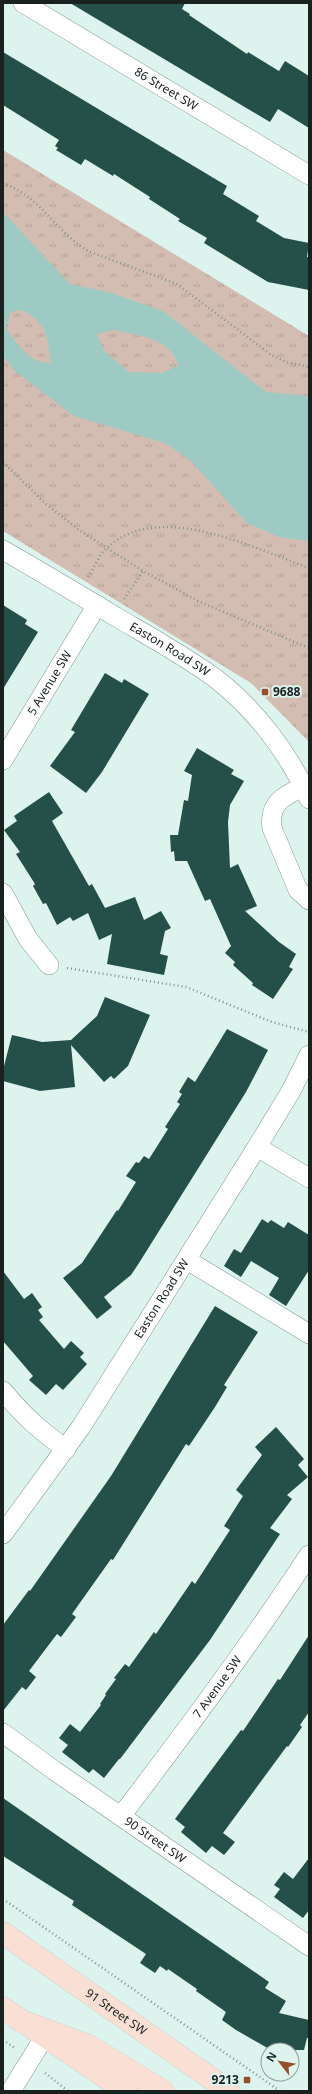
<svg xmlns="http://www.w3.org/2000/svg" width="312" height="2094" viewBox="0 0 312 2094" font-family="'Noto Sans',sans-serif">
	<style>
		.park { fill: url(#park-tufts) }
		.water { fill: #9dcbc3; fill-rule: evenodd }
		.building { fill: #245049 }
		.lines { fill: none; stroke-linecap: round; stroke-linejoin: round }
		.minor-casing { stroke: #819692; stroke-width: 20 }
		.major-casing { stroke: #d1d3d2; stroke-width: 23 }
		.path { stroke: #849591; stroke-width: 2.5; stroke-dasharray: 1 3; stroke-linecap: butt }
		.minor { stroke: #fff; stroke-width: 19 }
		.major { stroke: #fae0d4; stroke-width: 22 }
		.poi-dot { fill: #97502a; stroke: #dcf3ee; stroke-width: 1.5 }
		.labels { text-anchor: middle; stroke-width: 4; stroke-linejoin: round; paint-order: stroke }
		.street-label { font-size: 12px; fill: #1a2220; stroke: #dcf3ee }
		.poi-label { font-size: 12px; font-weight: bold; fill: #1a2220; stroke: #dcf3ee; text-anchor: start }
	</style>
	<defs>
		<pattern id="park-tufts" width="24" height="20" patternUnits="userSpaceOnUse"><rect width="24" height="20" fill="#d3bcb1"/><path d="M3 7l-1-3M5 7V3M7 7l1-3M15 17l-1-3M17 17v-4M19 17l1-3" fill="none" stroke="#b5a198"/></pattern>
	</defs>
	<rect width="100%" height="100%" fill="#dcf3ee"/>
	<!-- park -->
	<path class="park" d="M3,150L309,336V742L251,683L3,531Z"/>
	<!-- water -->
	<path class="water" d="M3,212L70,284L108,292L163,311L266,392L309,396V541L279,537L247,523L190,460L165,443L74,416L15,371L3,356ZM23,310C49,326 47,337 51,363C30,364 17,344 6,328L10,312ZM114,330C140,336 168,337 179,365L162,373L129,372L104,351L97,334Z"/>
	<!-- building -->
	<g class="building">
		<path d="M70,3H185L182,9L190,14L189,15L247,54L248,52L279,71L285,61L309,76V128L278,109L270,122Z"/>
		<path d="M3,52L227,186L223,194L259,216L256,221L284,238L309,243L307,257H309V290L268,282L204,243L207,238L178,221L180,219L149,199L150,197L114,174L113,176L85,159L81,165L56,150L58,148L55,146L59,140L3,105Z"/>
		<path d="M3,605L27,620L25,624L38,632L3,689Z"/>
		<path d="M105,673L122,683L124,679L149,694L102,772L86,793L50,766L75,732L71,730Z"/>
		<path d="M197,748L234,770L231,774L244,781L230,805L228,822L230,868L238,864L257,906L245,911L279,942L296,954L289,967L293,969L273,999L252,985L253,983L233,965L235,962L225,953L231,946L210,899L205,901L187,861H175L174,851L171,852L170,835H178L184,800L188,801L192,775L184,771Z"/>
		<path d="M49,792L63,813L52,821L89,886L92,884L105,908L135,897L144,920L161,911L171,928L165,931L160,954L168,956L164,975L107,964L112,934L99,940L88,913L73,921L70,917L57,925L46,903L43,904L33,886L35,884L16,854L20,852L4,830L17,821L14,816Z"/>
		<path d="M105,997L150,1015L128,1066L114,1079L111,1076L104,1082L71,1045L75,1087L40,1091L3,1081V1070L12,1035L42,1042L71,1040L97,1016Z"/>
		<path d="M227,1029L268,1050L246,1092L139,1263L131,1275L104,1297L112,1307L97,1319L63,1278L82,1263L117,1210L118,1211L136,1182L126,1176L136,1162L139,1163L144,1156L149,1159L168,1129L165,1127L180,1104L177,1102L182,1094L179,1092L188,1077L195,1082Z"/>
		<path d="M262,1219L268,1223L271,1220L284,1228L288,1222L309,1235V1270L286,1306L269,1295L279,1278L251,1261L241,1277L224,1266L234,1249L241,1253Z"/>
		<path d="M3,1271L24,1299L32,1293L42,1307L38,1310L43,1317L39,1320L64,1349L71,1341L84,1353L80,1357L87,1364L63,1390L56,1384L46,1395L29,1380L33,1376L3,1341Z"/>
		<path d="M215,1306L258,1332L224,1385L227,1387L215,1407L189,1446L186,1444L113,1560L111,1559L72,1614L76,1617L61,1637L57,1634L29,1671L36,1677L26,1690L22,1687L3,1711V1625L29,1590L30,1591L111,1476Z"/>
		<path d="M276,1427L304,1459L298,1465L308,1477L287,1495L292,1499L270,1528L280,1534L210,1640L120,1759H119L104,1778L93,1769L89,1773L62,1752L68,1745L59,1738L70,1724L80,1732L101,1705L100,1704L106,1695L105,1694L116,1679L114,1678L125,1664L129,1667L154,1632L156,1634L192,1581L195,1584L230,1530L224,1526L243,1496L236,1490L262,1455L255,1447Z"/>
		<path d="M309,1635V1712L300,1725L302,1727L288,1747L287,1746L223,1833L235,1842L224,1855L212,1846L206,1853L181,1832L185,1827L175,1819L241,1730L243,1731L278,1679L280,1680Z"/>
		<path d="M3,1798L269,1982L265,1988L286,2001L279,2013L309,2020V2038H307L304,2050H271L236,2030L222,2020L226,2012L196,1991L197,1989L168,1969L167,1971L160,1966L155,1973L140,1963L146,1954L72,1905L74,1901L3,1856Z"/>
		<path d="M309,1858V1910L303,1918L274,1897L280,1889L274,1885L284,1872L293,1879Z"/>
	</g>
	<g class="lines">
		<!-- minor casing -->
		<g class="minor-casing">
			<g id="minor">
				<path id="s1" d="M23,3L309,175"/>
				<path id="s2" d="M3,550C43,573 83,597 123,621C154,639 186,657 215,678C255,709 289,753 309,799"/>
				<path id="s3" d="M3,760L97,605"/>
				<path d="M309,784C288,794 268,800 272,828L298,890L309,900"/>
				<path d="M3,893L28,939L49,965"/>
				<path d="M257,1147L309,1178"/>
				<path d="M187,1260L309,1334"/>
				<path d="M3,1391C23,1415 40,1431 66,1449"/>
				<path id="s4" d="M3,1534L81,1427L257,1147L291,1091L309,1055"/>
				<path id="s5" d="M3,1733L55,1771L309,1946"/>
				<path id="s6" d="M121,1816C186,1731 250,1645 309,1555"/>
				<path d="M11,2091L45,2036"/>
			</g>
		</g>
		<!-- major casing -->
		<g class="major-casing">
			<g id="major">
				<path id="s7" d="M3,1933L229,2091"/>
				<path d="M3,2008L126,2091"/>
				<path d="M19,2020L89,2046L163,2091"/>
			</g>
		</g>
		<!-- path -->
		<g class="path">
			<path d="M3,183C41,197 55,231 88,251L177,284L270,354L286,362L309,367"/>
			<path d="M3,462L46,504L79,530L143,571L200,602L309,648"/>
			<path d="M88,577C94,568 99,554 108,547C160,500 253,548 309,568"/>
			<path d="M124,599L143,571"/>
			<path d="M67,968L186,987L272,1022L309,1032"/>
			<path d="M3,1899L280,2091"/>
			<path d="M3,2040L15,2048"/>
			<path d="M45,2073L68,2091"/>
		</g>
		<!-- minor -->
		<use href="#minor" class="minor"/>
		<!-- major -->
		<use href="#major" class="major"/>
	</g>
	<!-- markers -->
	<g class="poi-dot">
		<rect x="261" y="688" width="8" height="8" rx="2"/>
		<rect x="243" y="2076" width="8" height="8" rx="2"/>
	</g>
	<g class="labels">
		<!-- street labels -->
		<g class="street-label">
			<text dy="4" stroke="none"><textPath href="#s1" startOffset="167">86 Street SW</textPath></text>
			<text dy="4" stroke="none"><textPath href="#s2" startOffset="194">Easton Road SW</textPath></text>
			<text dy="4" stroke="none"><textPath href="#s3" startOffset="90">5 Avenue SW</textPath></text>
			<text dy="4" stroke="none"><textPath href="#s4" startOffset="284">Easton Road SW</textPath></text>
			<text dy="4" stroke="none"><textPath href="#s6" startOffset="161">7 Avenue SW</textPath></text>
			<text dy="4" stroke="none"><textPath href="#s5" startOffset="186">90 Street SW</textPath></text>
			<text dy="4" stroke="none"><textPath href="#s7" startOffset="138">91 Street SW</textPath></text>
		</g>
		<!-- poi labels -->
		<g class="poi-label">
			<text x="273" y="696">9688</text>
			<text x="239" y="2084" text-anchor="end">9213</text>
		</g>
	</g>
	<!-- border -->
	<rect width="312" height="2094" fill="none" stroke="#1a2220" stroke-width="8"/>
	<!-- north arrow -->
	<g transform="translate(280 2062) rotate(301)"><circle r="19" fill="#dcf3ee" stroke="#8e9f9c"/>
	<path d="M0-3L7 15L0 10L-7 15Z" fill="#97502a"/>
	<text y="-6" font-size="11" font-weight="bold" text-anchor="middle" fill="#1a2220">N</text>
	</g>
</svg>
